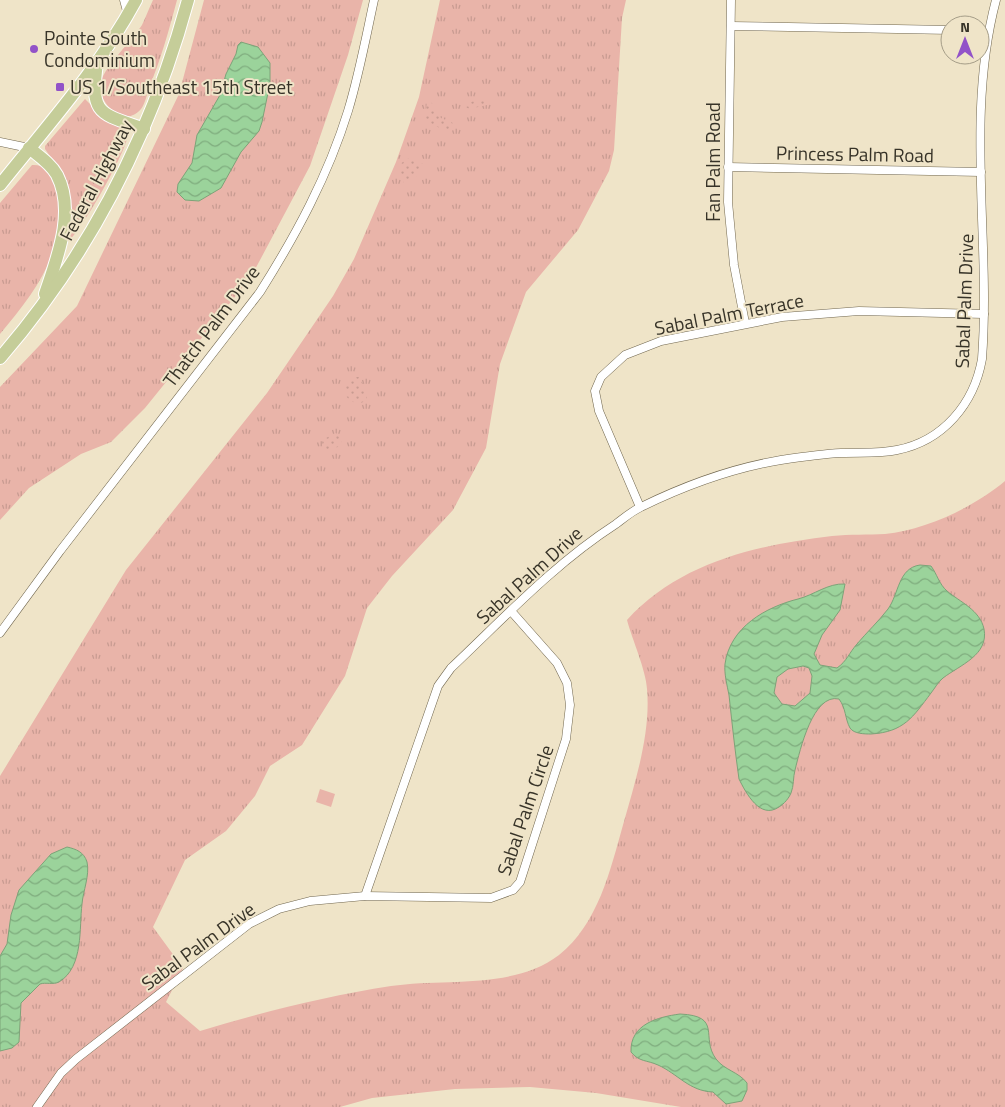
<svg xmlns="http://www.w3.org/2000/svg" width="1005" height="1107" viewBox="0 0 1005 1107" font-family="'Titillium Web',sans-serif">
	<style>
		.grass { fill: url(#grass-tufts) }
		.park { fill: #e9b4a9 }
		.garden { fill: url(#garden-dots) }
		.water { fill: url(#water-waves); stroke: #7da378; fill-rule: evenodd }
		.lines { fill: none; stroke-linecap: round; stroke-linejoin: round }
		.street-casing { stroke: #71674f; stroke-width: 9 }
		.primary-casing { stroke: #fff; stroke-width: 14 }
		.street { stroke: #fff; stroke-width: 8 }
		.primary { stroke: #c5cd99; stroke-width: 12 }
		.poi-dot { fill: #9252c8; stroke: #efe4c8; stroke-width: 2 }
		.labels { text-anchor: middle; stroke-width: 4; stroke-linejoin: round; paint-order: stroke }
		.poi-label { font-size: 19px; fill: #373328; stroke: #efe4c8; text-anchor: start }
		.street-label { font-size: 19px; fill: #373328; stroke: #efe4c8 }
	</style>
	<defs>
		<pattern id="grass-tufts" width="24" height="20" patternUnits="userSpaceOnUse" patternTransform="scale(1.25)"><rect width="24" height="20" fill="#e9b4a9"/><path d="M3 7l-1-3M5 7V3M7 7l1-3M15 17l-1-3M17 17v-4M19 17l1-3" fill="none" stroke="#c89b91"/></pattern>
		<pattern id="garden-dots" width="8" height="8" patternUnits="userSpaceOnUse" patternTransform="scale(1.25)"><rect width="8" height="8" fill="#e9b4a9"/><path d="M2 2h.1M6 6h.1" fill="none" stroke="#c89b91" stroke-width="1.8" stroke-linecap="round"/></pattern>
		<pattern id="water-waves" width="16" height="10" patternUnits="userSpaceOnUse" patternTransform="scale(1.25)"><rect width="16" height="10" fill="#9bd39b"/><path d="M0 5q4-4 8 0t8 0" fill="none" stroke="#7fac7e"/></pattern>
	</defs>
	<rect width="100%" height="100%" fill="#efe4c8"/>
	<!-- grass -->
	<g class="grass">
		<path d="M153,0H177C169,30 161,59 149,88C147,94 145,104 141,109C124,130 95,101 101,81C105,67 133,39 142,25C146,17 149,8 153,0Z"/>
		<path d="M204,0H363L348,55L310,166L251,277L145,408L111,442L81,454L29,488L0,520V387L77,306L179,94Z"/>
		<path d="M440,0H626L622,18L614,150L609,171L578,230L526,292L500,364L486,448L453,510L392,576L367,608L345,676L302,745L270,766L255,796L226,831L185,860L153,927L183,968L166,1002L200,1031C263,1012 326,996 391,986C445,978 513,990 559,955C598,924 610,871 623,825C635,782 651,734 647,689C646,670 632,639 627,620C680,562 757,545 832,536C850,534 868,535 885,534C926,530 974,507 1005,481V1107H681L596,1093L530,1087L455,1089L372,1098L340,1107H0V776L126,570L267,393L333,296L354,259L396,162L419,97Z"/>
		<path d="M85,99L105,119L128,131C133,141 80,234 69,240L63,175L45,149V146Z"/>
		<path d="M32,165C43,164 51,172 54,182C73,243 37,290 0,334V203Z"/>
	</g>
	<!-- park -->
	<path class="park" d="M320,789L335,794L331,807L316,802Z"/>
	<!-- garden -->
	<g class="garden">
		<path d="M483,98L488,101L487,105L469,109L466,107L468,103Z"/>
		<path d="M427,101L432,103C435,117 440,118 452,122L454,130L447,132L425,120Z"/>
		<path d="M409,158L423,164L415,179L404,183L399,169L400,164Z"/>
		<path d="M359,377L366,389L367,399L360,404C337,400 341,375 359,377Z"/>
		<path d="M336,433L342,441L338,447L323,450L322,440Z"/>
	</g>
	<!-- water -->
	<g class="water">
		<path d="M241,42L258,47L270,63V83L262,122L259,131L241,152L221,188L199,201L185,200L177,192L178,184L192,163L197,135L220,95L226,74L236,54L238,45Z"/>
		<path d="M920,565L931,566C937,574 939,584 947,591C960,602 980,610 984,629C989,655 960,665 943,678C938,682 935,688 931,693C913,717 904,732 871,734C865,734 854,734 850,728C845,719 846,708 839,699C813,693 800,750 795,770C793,777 794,786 791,793C789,798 784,804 779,807C760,820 746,793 739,779C735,751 732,723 729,695C727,685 724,673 725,664C730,627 766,607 798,599C814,595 828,583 845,584L840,610L822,635L814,654L820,665L837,668C847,661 849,653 857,644C867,632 878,622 888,609C899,594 898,568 920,565ZM803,666L809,668L812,676L810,693L795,706L782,704L774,693L777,677L788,669Z"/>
		<path d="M67,847C76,849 84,852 87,862C90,875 83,891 82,904C79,927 84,967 59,982C53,985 46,982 40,984L21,1003L19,1042L12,1048L0,1051V956L7,944L11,915L19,890L51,854Z"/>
		<path d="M680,1014C723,1016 700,1037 716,1059C724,1070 739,1072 747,1083V1090L742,1101L726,1104L713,1092C689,1091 678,1074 658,1065C647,1060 639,1062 631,1052C630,1024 658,1017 680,1014Z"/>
	</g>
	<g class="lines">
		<!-- street casing -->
		<g class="street-casing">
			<g id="street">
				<path d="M124,0L128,15"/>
				<path d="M731,0L728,202L734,265L745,323"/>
				<path d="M731,26L950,30"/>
				<path d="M0,142L29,148"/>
				<path d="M728,167L981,172"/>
				<path d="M640,507L599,411L595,391L601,377L625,355L661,341L782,317L859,311L984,314"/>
				<path d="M0,633L60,551L260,292C296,235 328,176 348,111C359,75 366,37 374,0"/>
				<path d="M365,896L438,686L451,668C504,618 554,564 616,524C624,518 632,511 641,507C684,486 733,468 781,460C801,457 821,454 841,453C860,452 879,454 897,450C943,441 974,404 982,359C991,240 965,117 996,0"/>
				<path d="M37,1107L61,1073L76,1059L249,924L279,909L310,901L365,896L491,898L513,890L520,882L566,739L570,705L567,683L557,663L511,611"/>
			</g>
		</g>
		<!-- primary casing -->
		<g class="primary-casing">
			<g id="primary">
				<path d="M97,63C90,115 99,113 144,129"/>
				<path d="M29,148C39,156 51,164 57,175C76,212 57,258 45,294"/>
				<path d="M0,185C47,126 100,67 136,0"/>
				<path d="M0,358C90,254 152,132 188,0"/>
			</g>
		</g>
		<!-- street -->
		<use href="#street" class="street"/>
		<!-- primary -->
		<use href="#primary" class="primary"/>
	</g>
	<!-- markers -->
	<g class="poi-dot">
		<circle cx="34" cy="49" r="5"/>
		<rect x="55" y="82" width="10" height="10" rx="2.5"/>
	</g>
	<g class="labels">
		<!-- poi labels -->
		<g class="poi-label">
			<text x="44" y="45">Pointe South<tspan x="44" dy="22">Condominium</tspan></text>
			<text x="70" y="94">US 1/Southeast 15th Street</text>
		</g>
		<!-- street labels -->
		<g class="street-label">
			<text transform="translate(855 154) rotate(1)" y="7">Princess Palm Road</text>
			<text transform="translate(713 162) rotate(-90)" y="7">Fan Palm Road</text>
			<text transform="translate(96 180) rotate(-62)" y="7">Federal Highway</text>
			<text transform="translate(964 301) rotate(-88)" y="7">Sabal Palm Drive</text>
			<text transform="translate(729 314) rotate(-11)" y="7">Sabal Palm Terrace</text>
			<text transform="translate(211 326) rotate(-53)" y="7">Thatch Palm Drive</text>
			<text transform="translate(529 575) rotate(-42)" y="7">Sabal Palm Drive</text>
			<text transform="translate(525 810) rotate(-71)" y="7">Sabal Palm Circle</text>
			<text transform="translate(198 946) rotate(-36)" y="7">Sabal Palm Drive</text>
		</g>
	</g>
	<!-- north arrow -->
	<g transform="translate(965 40)"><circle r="24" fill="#efe4c8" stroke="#a59d88"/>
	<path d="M0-4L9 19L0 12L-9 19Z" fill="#9252c8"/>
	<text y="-8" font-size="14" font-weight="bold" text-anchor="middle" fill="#373328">N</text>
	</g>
</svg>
